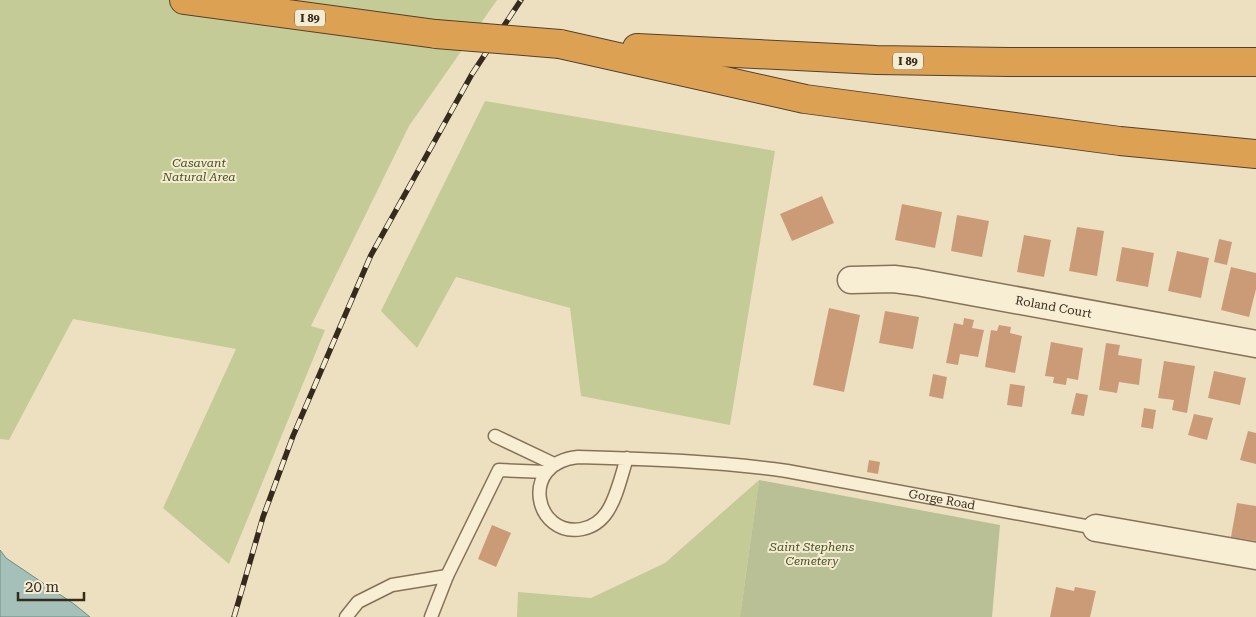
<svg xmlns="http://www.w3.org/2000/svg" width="1256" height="617" viewBox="0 0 1256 617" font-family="'Roboto Serif',serif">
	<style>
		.green { fill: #c4cb96 }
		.cemetery { fill: #bac095 }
		.water { fill: #a4c0b8; stroke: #6b8d85 }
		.building { fill: #cb9b78 }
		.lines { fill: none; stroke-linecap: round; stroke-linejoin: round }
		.service-casing { stroke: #867259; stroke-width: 15 }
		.minor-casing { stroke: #867259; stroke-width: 29 }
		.motorway-casing { stroke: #54402d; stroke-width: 30 }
		.service { stroke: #f8eed4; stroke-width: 12 }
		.minor { stroke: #f8eed4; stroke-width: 26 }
		.motorway { stroke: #dca153; stroke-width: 28 }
		.rail-casing { stroke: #362a1d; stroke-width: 5.5 }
		.rail { stroke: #f5ebd1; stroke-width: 4; stroke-dasharray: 11; stroke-linecap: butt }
		.motorway-bridge-casing { stroke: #54402d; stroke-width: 30; stroke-linecap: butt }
		.motorway-bridge { stroke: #dca153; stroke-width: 28 }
		.labels { text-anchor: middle; stroke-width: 4; stroke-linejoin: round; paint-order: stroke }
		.shield { fill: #f5ebd1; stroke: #6f6453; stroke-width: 1 }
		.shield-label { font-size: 11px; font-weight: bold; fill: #362a1d }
		.park-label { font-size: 12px; font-style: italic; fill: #465224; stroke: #f5ebd1 }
		.street-label { font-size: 12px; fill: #362a1d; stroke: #f5ebd1 }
	</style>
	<rect width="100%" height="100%" fill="#ede0c1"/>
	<!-- green -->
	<g class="green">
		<path d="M0,0H497L409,126L311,326L325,330L229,564L163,508L236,349L73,319L9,440L0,439Z"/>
		<path d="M485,101L775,151L730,425L581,396L570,308L456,277L417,348L381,311Z"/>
		<path d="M759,480L740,617H517L518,592L591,598L665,563Z"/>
	</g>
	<!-- cemetery -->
	<path class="cemetery" d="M759,480L1000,525L992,617H740Z"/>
	<!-- water -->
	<path class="water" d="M0,550L6,558L74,604L90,617H0Z"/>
	<!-- building -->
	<g class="building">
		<path d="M822,196L834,223L792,241L780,214Z"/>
		<path d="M902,204L942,212L935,248L895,240Z"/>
		<path d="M957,215L989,221L982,257L951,251Z"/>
		<path d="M1077,227L1104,231L1097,276L1069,271Z"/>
		<path d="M1024,235L1051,240L1044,277L1017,272Z"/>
		<path d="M1219,239L1232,242L1227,265L1214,262Z"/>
		<path d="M1122,247L1154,253L1148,287L1116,281Z"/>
		<path d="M1177,251L1209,258L1201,298L1168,291Z"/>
		<path d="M1231,267L1256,273V289L1249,317L1221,310Z"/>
		<path d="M829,308L860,315L844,392L813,385Z"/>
		<path d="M885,311L919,317L913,349L879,343Z"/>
		<path d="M964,318L974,320L972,328L984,330L978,357L960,354L958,365L946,363L954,323L963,325Z"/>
		<path d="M999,325L1011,327L1010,333L1022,336L1015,373L985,367L991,330L997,331Z"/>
		<path d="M1051,342L1083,348L1078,380L1067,378L1066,385L1053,383L1054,377L1045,376Z"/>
		<path d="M1106,343L1120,345L1118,355L1142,359L1139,385L1119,382L1117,393L1099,390Z"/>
		<path d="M1164,361L1195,366L1187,413L1172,410L1174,400L1158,398Z"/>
		<path d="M1214,371L1246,378L1240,405L1208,398Z"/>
		<path d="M933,374L947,377L943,399L929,396Z"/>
		<path d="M1010,384L1025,386L1022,407L1007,405Z"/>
		<path d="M1076,393L1088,395L1084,416L1071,414Z"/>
		<path d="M1144,408L1156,410L1153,429L1141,427Z"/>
		<path d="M1194,414L1213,418L1207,440L1188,435Z"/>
		<path d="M1248,431L1256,433V464L1240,460Z"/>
		<path d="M869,460L880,462L878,474L867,472Z"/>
		<path d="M1237,503L1256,506V541L1231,537Z"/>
		<path d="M492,525L511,533L496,567L478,559Z"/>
		<path d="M1056,587L1074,591L1075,587L1096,591L1090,617H1050Z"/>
	</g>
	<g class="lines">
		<!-- service casing -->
		<g class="service-casing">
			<g id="service">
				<path d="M495,436L554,464"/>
				<path id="s1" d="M627,458C621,476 617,497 607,512C601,521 592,527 582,529C535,538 518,463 578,457C648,459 717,461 787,471L1096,528"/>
				<path d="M346,617L358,602L392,585L447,576"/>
				<path d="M431,617L447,576L499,470L546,472"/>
			</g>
		</g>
		<!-- minor casing -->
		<g class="minor-casing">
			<g id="minor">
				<path id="s2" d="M851,280L894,279L917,282L1256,344"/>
				<path d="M1096,528L1256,556"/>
			</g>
		</g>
		<!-- motorway casing -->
		<g class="motorway-casing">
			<g id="motorway">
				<path d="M184,0L436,34"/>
				<path d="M560,44L805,99L1120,141L1256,154"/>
				<path d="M637,48L876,60L1009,62H1256"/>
			</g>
		</g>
		<!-- service -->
		<use href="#service" class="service"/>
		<!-- minor -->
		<use href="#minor" class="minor"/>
		<!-- motorway -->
		<use href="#motorway" class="motorway"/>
		<!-- rail casing -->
		<g class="rail-casing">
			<path id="rail" d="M234,617L263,517L293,436L371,255L472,74L521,0"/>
		</g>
		<!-- rail -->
		<use href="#rail" class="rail"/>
		<!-- motorway-bridge casing -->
		<g class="motorway-bridge-casing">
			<path id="motorway-bridge" d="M436,34L560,44"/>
		</g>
		<!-- motorway-bridge -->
		<use href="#motorway-bridge" class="motorway-bridge"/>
	</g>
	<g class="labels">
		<!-- shield labels -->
		<g class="shield">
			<rect x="295" y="9.5" width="30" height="17" rx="4"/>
			<rect x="893" y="52.5" width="30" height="17" rx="4"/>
		</g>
		<g class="shield-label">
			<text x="310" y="22">I 89</text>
			<text x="908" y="65">I 89</text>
		</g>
		<!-- park labels -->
		<g class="park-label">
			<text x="199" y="167">Casavant<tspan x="199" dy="14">Natural Area</tspan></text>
			<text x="812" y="551">Saint Stephens<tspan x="812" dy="14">Cemetery</tspan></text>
		</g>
		<!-- street labels -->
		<g class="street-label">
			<text dy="4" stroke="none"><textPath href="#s2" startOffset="205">Roland Court</textPath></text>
			<text dy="4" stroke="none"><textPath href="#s1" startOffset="578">Gorge Road</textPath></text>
		</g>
	</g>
	<!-- scale -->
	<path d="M18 592v8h66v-8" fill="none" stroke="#362a1d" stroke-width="2.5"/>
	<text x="25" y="592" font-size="15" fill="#362a1d" stroke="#f5ebd1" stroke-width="4" paint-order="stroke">20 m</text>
</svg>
